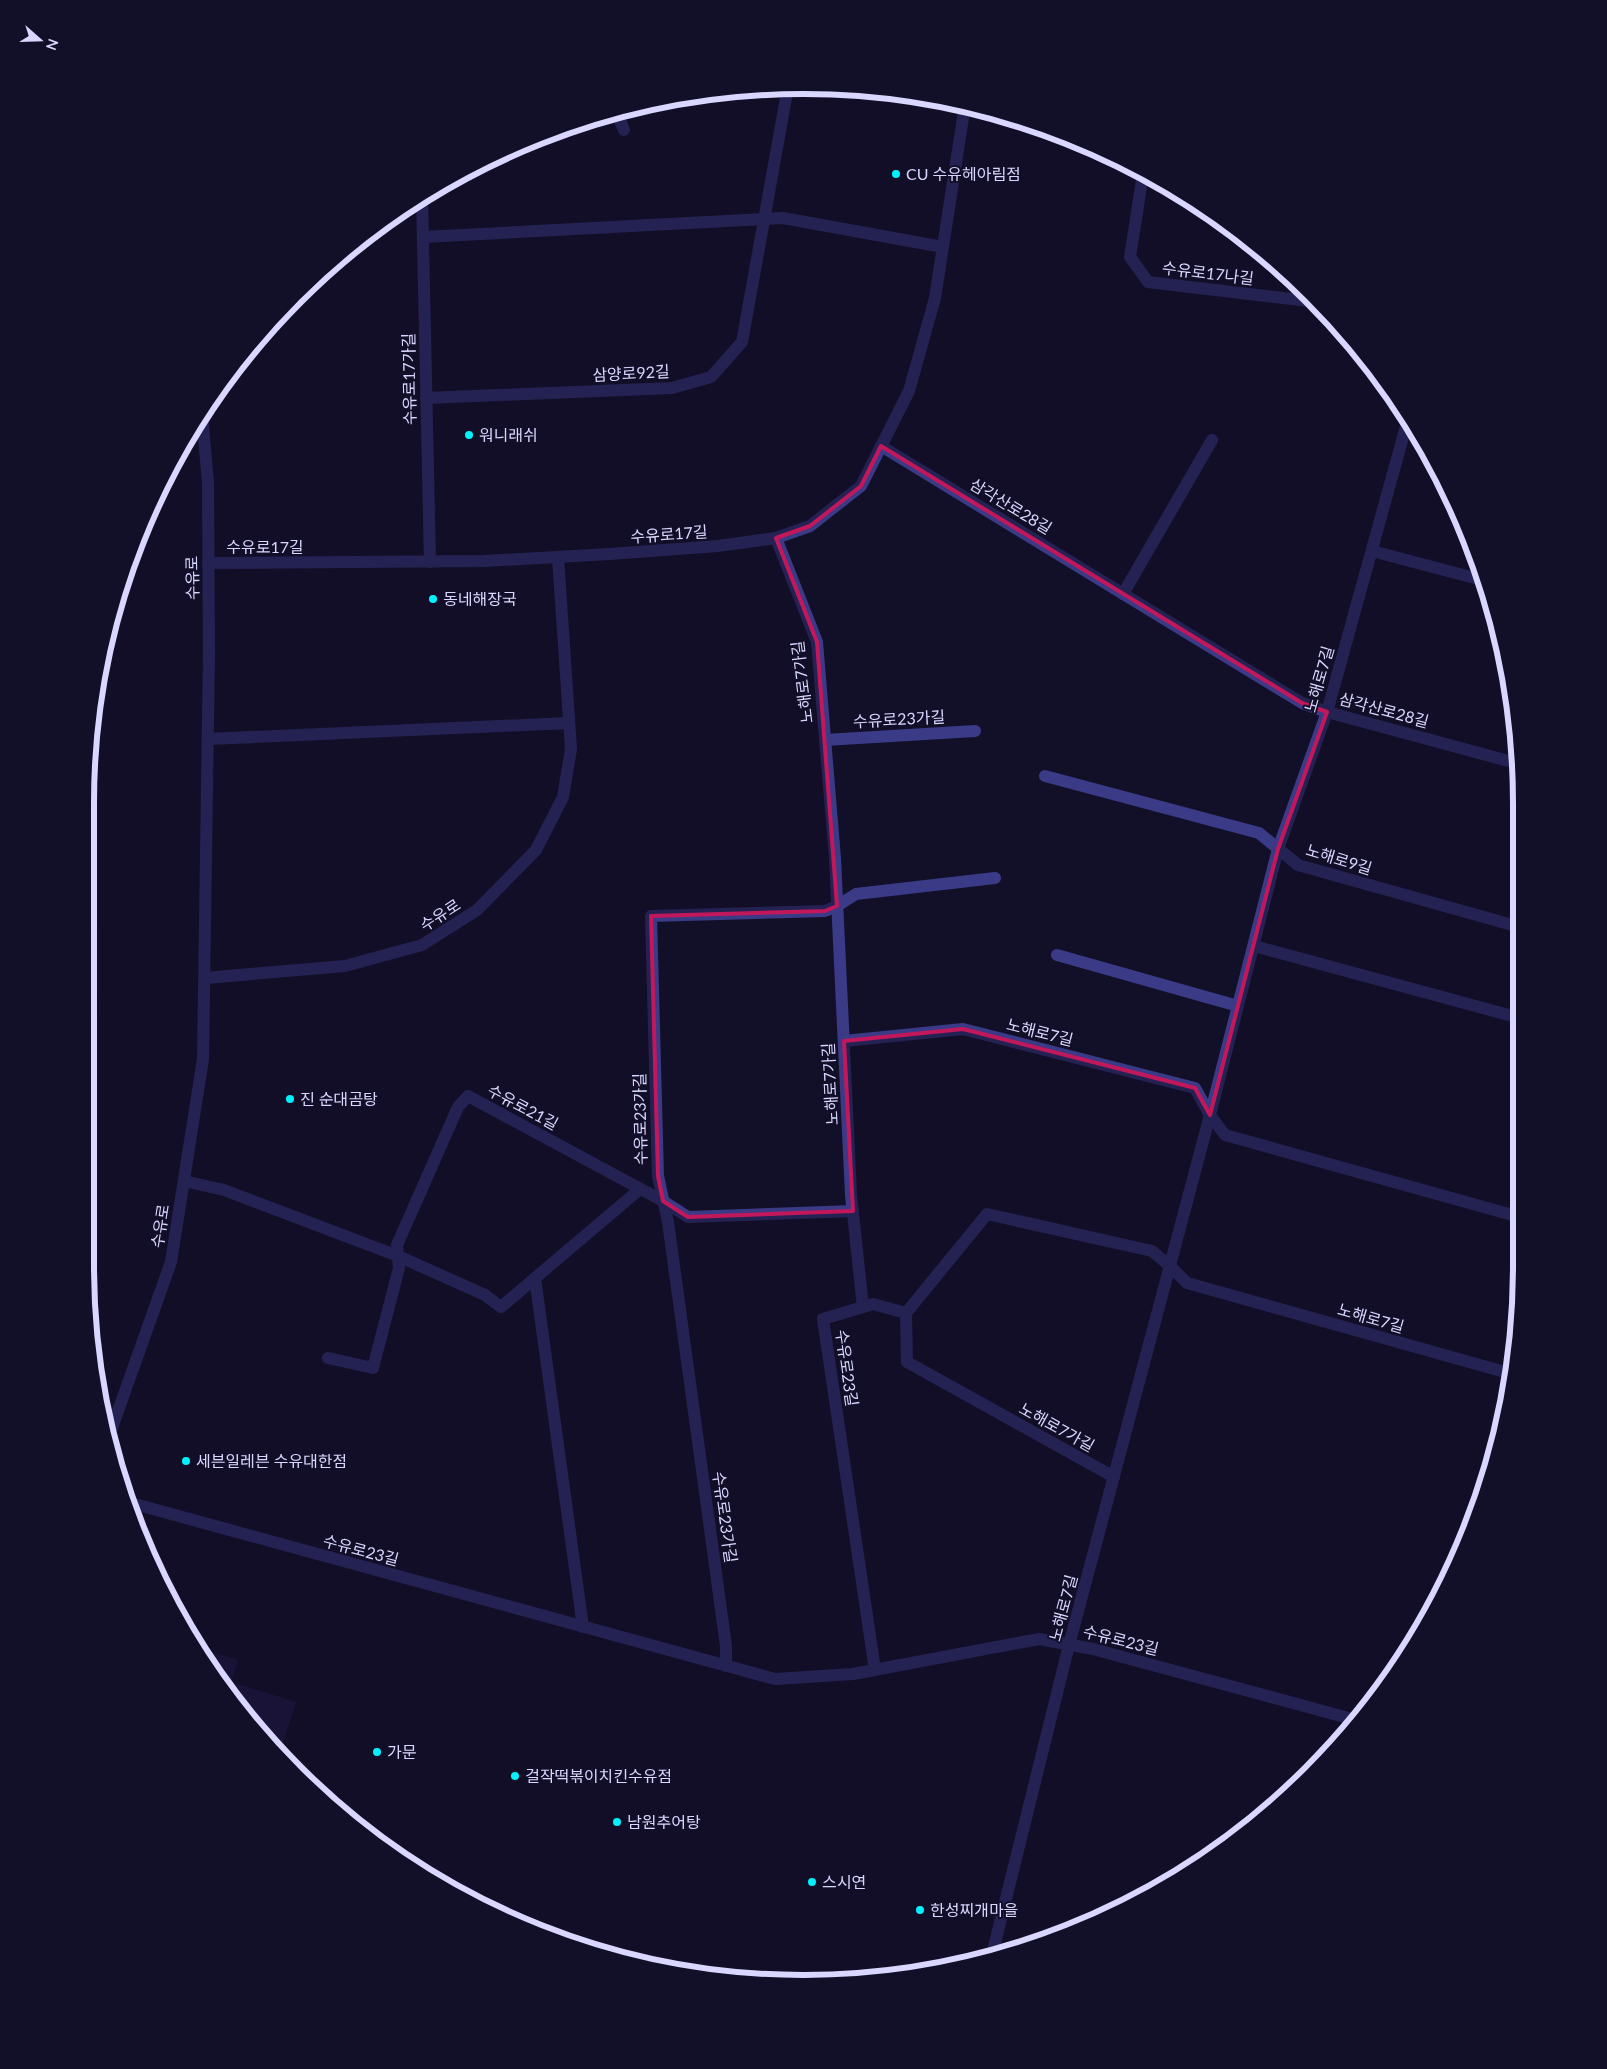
<svg xmlns="http://www.w3.org/2000/svg" width="1607" height="2069" viewBox="0 0 1607 2069" font-family="Lato,'Noto Sans KR',sans-serif">
	<style>
		.building { fill: #221b49 }
		.lines { fill: none; stroke-linecap: round; stroke-linejoin: round }
		.minor { stroke: #3a3a87; stroke-width: 12 }
		.major { stroke: #bb5dff; stroke-width: 12 }
		.marked { fill: none; stroke: #c2185b; stroke-width: 4; stroke-linejoin: round }
		.poi-dot { fill: #02f1ff; stroke: #120f28; stroke-width: 2 }
		.labels { text-anchor: middle; stroke-width: 4; stroke-linejoin: round; paint-order: stroke }
		.poi-label { font-size: 16px; fill: #d9d6ff; stroke: #120f28; text-anchor: start }
		.street-label { font-size: 16px; fill: #d9d6ff; stroke: #120f28 }
		.rim { fill: none; stroke: #d9d6ff; stroke-width: 6 }
	</style>
	<rect width="100%" height="100%" fill="#120f28"/>
	<!-- building -->
	<path class="building" d="M199,1648L238,1660L231,1682L296,1702L280,1753Z"/>
	<g class="lines">
		<!-- minor -->
		<g class="minor">
			<path d="M617,113L624,130"/>
			<path d="M1143,174L1130,257L1148,282L1317,302"/>
			<path d="M422,197L430,562"/>
			<path d="M423,237L783,218L943,247"/>
			<path d="M426,398L672,388L711,377L742,342L788,87"/>
			<path d="M881,446L1302,703L1327,712L1516,763"/>
			<path d="M776,538L817,642L835,858L851,1195L863,1307"/>
			<path d="M1372,551L1486,581"/>
			<path d="M208,563L485,561L610,554L718,546L776,538L810,526L861,486L909,391L935,298L965,105"/>
			<path d="M1123,594L1212,440"/>
			<path d="M208,739L569,723"/>
			<path d="M825,740L975,731"/>
			<path d="M1045,776L1259,833L1298,865L1516,926"/>
			<path d="M1254,946L1516,1017"/>
			<path d="M1057,955L1238,1006"/>
			<path d="M205,978L345,966L422,945L477,910L536,850L563,797L571,749L558,557"/>
			<path d="M844,1041L963,1029L1195,1088L1210,1115L1225,1135L1516,1216"/>
			<path d="M184,1181L224,1190L398,1256L485,1295L501,1307L640,1189"/>
			<path d="M535,1278L583,1627"/>
			<path d="M906,1313L987,1214L1152,1251L1170,1266L1187,1283L1512,1374"/>
			<path d="M328,1358L373,1368L399,1268L397,1245L458,1107L468,1096L663,1201L688,1217L853,1211"/>
			<path d="M108,1439L171,1262L203,1059L209,653L208,482L202,416"/>
			<path d="M131,1503L775,1679L853,1674L1039,1639L1093,1649L1356,1720"/>
			<path d="M726,1666V1646L668,1222L658,1176L651,916L825,911L837,906L856,894L995,878"/>
			<path d="M875,1670L823,1319L873,1304L906,1313L907,1362L1114,1477"/>
			<path d="M991,1959L1069,1645L1210,1115L1278,849L1327,712L1408,419"/>
		</g>
		<!-- major -->
		<path class="major" d="M578,1943L653,1964"/>
	</g>
	<!-- marked area -->
	<path d="M0 0H1607V2069H0ZM881,446L1302,703L1327,712L1278,849L1210,1115L1195,1088L963,1029L844,1041L853,1211L688,1217L663,1201L658,1176L651,916L825,911L837,906L817,642L776,538L810,526L861,486Z" fill="#120f28" fill-opacity=".55" fill-rule="evenodd"/>
	<path class="marked" d="M881,446L1302,703L1327,712L1278,849L1210,1115L1195,1088L963,1029L844,1041L853,1211L688,1217L663,1201L658,1176L651,916L825,911L837,906L817,642L776,538L810,526L861,486Z"/>
	<!-- markers -->
	<g class="poi-dot">
		<circle cx="896" cy="174" r="5"/>
		<circle cx="469" cy="435" r="5"/>
		<circle cx="433" cy="599" r="5"/>
		<circle cx="290" cy="1099" r="5"/>
		<circle cx="186" cy="1461" r="5"/>
		<circle cx="377" cy="1752" r="5"/>
		<circle cx="515" cy="1776" r="5"/>
		<circle cx="617" cy="1822" r="5"/>
		<circle cx="812" cy="1882" r="5"/>
		<circle cx="920" cy="1910" r="5"/>
	</g>
	<g class="labels">
		<!-- poi labels -->
		<g class="poi-label">
			<text x="906" y="180">CU 수유헤아림점</text>
			<text x="479" y="441">워니래쉬</text>
			<text x="443" y="605">동네해장국</text>
			<text x="300" y="1105">진 순대곰탕</text>
			<text x="196" y="1467">세븐일레븐 수유대한점</text>
			<text x="387" y="1758">가문</text>
			<text x="525" y="1782">걸작떡볶이치킨수유점</text>
			<text x="627" y="1828">남원추어탕</text>
			<text x="822" y="1888">스시연</text>
			<text x="930" y="1916">한성찌개마을</text>
		</g>
		<!-- street labels -->
		<g class="street-label">
			<text transform="translate(1208 273) rotate(7)" y="6">수유로17나길</text>
			<text transform="translate(631 373) rotate(-3)" y="6">삼양로92길</text>
			<text transform="translate(409 379) rotate(-91)" y="6">수유로17가길</text>
			<text transform="translate(1011 506) rotate(31)" y="6">삼각산로28길</text>
			<text transform="translate(669 534) rotate(-4)" y="6">수유로17길</text>
			<text x="265" y="553">수유로17길</text>
			<text transform="translate(192 578) rotate(-91)" y="6">수유로</text>
			<text transform="translate(1319 679) rotate(-74)" y="6">노해로7길</text>
			<text transform="translate(802 682) rotate(-97)" y="6">노해로7가길</text>
			<text transform="translate(1384 710) rotate(15)" y="6">삼각산로28길</text>
			<text transform="translate(899 719) rotate(-3)" y="6">수유로23가길</text>
			<text transform="translate(1339 859) rotate(17)" y="6">노해로9길</text>
			<text transform="translate(440 915) rotate(-33)" y="6">수유로</text>
			<text transform="translate(1040 1032) rotate(14)" y="6">노해로7길</text>
			<text transform="translate(830 1084) rotate(-93)" y="6">노해로7가길</text>
			<text transform="translate(523 1107) rotate(28)" y="6">수유로21길</text>
			<text transform="translate(640 1119) rotate(-91)" y="6">수유로23가길</text>
			<text transform="translate(160 1226) rotate(-81)" y="6">수유로</text>
			<text transform="translate(1371 1318) rotate(16)" y="6">노해로7길</text>
			<text transform="translate(847 1368) rotate(82)" y="6">수유로23길</text>
			<text transform="translate(1057 1427) rotate(29)" y="6">노해로7가길</text>
			<text transform="translate(725 1517) rotate(82)" y="6">수유로23가길</text>
			<text transform="translate(361 1550) rotate(15)" y="6">수유로23길</text>
			<text transform="translate(1063 1608) rotate(-75)" y="6">노해로7길</text>
			<text transform="translate(1121 1640) rotate(14)" y="6">수유로23길</text>
		</g>
	</g>
	<!-- crop -->
	<path d="M0 0H1607V2069H0ZM803 94H804A709 709 0 0 1 1513 803V1266A709 709 0 0 1 804 1975H803A709 709 0 0 1 94 1266V803A709 709 0 0 1 803 94Z" fill="#120f28" fill-rule="evenodd"/>
	<path class="rim" d="M803 94H804A709 709 0 0 1 1513 803V1266A709 709 0 0 1 804 1975H803A709 709 0 0 1 94 1266V803A709 709 0 0 1 803 94Z"/>
	<!-- north arrow -->
	<g transform="translate(40 40) rotate(110)" stroke="#120f28" stroke-width="4" paint-order="stroke">
	<path d="M0-4L9 19L0 12L-9 19Z" fill="#d9d6ff"/>
	<text y="-8" font-size="14" font-weight="bold" text-anchor="middle" fill="#d9d6ff">N</text>
	</g>
</svg>
